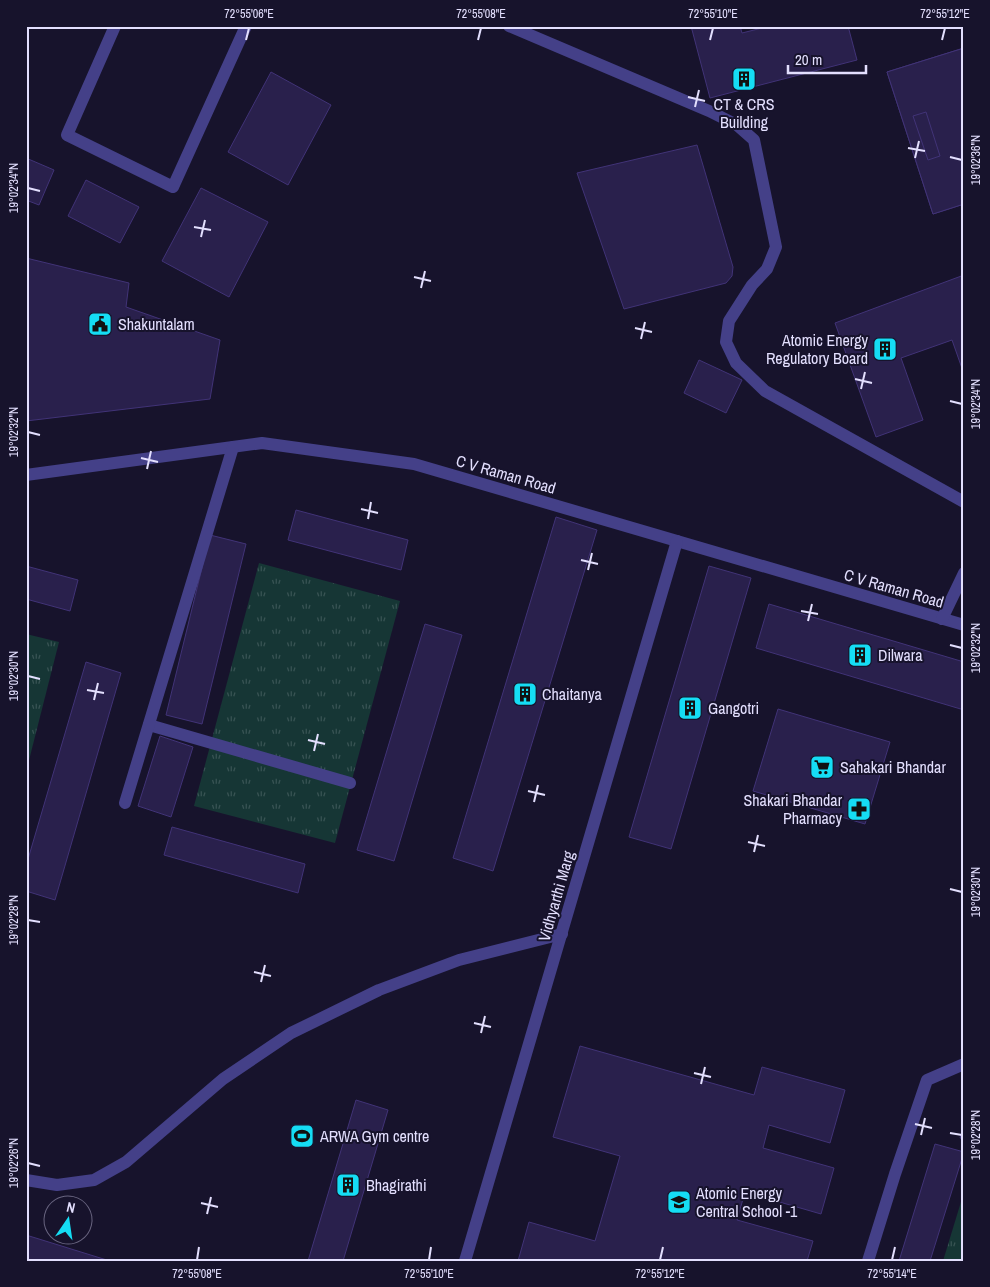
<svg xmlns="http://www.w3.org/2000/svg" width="990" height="1287" viewBox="0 0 990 1287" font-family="'Archivo Narrow',sans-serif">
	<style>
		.grass { fill: url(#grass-tufts) }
		.building { fill: #29204c; stroke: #413377; fill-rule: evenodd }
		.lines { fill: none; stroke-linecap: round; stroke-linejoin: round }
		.minor { stroke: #444088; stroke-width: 12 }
		.ticks { fill: none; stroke: #e3dffe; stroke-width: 2 }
		.labels { text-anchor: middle; stroke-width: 4; stroke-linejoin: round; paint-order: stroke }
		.poi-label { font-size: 16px; fill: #e3dffe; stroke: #17132c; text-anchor: start }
		.street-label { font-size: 16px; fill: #e3dffe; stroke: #17132c }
		.neatline { fill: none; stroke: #e3dffe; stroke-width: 2 }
		.ticks-label { font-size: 12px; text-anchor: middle; fill: #e3dffe }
	</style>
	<defs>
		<pattern id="grass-tufts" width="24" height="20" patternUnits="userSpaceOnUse" patternTransform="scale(1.25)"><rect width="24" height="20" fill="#163635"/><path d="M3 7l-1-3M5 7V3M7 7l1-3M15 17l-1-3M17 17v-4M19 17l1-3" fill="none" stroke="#385353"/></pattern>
	</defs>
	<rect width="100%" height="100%" fill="#17132c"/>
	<!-- grass -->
	<g class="grass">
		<path d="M259,563L400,601L335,843L194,806Z"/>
		<path d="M26,634L59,642L26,772Z"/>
		<path d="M964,1192V1261H943Z"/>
	</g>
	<!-- building -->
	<g class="building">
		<path d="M691,26H740L742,33L770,26H848L857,60L710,98Z"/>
		<path d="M964,48V204L933,214L887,72Z"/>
		<path d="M964,48V204L933,214L887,72ZM926,112L940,156L928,160L913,116Z"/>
		<path d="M271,72L331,105L288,185L228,152Z"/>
		<path d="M697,145L733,267L732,276L726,283L624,309L577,173Z"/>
		<path d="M26,158L54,170L39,205L26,200Z"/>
		<path d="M86,180L139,207L120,243L68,216Z"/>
		<path d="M201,188L268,222L229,297L162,261Z"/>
		<path d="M26,258L129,283L126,307L220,340L210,399L26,421Z"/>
		<path d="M964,275V374L952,340L901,358L923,420L876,437L835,323Z"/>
		<path d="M699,360L742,380L726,413L684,393Z"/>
		<path d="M296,510L408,540L401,570L288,540Z"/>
		<path d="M556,517L597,530L493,871L453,858Z"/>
		<path d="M210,535L246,544L202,724L166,715Z"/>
		<path d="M26,566L78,580L70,611L26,599Z"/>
		<path d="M709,566L751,578L671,849L629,837Z"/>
		<path d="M769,604L964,662V710L756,648Z"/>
		<path d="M425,624L462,635L394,861L357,850Z"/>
		<path d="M86,662L121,673L55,900L26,891V866Z"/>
		<path d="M778,709L890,742L865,824L753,791Z"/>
		<path d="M160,736L193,747L171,817L138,806Z"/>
		<path d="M172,827L305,864L298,893L164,855Z"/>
		<path d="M580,1046L754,1095L762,1067L845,1090L830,1143L769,1125L763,1148L834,1168L821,1214L745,1192L737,1220L813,1241L807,1261H518L529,1222L595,1241L620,1156L553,1137Z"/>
		<path d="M356,1100L388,1110L343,1261H308Z"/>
		<path d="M964,1125V1139L960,1138Z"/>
		<path d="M935,1144L964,1152L930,1261H899Z"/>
		<path d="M26,1235L110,1261H26Z"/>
	</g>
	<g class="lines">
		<!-- minor -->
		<g class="minor">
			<path d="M115,26L67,135L173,187L246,26"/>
			<path d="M509,26L709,111L737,125L754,140L776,247L767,269L752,285L729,321L726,342L736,363L765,391L964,502"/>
			<path d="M26,475L262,443L414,464L964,625"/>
			<path d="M942,619L964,573"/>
			<path d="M149,725L350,783"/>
			<path d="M125,803L233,447"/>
			<path d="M26,1180L57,1185L94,1180L126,1162L223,1079L291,1033L379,990L459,960L562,934"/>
			<path d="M465,1261L677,541"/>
			<path d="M868,1261L895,1174L927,1080L964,1064"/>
		</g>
	</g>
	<!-- ticks -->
	<path class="ticks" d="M246,40L249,28M478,40L481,28M710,40L713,28M942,40L945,28M688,97L705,101M695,107L699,90M908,148L925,151M950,157L962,160M915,158L919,141M28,188L40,191M194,227L211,230M201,237L205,220M414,277L431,281M421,288L425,271M635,328L652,332M641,339L645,322M855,379L872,383M861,389L865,372M950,401L962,404M28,432L40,435M141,458L158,462M147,469L151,451M361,509L378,513M368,519L371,502M581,560L598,564M588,570L592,553M801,611L818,614M808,621L812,604M950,645L962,648M28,676L40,679M87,690L104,693M94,700L98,683M308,740L325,744M314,751L318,734M528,791L545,795M534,802L538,785M748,842L765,846M754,852L758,835M950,889L962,892M28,920L40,922M254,972L271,976M261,982L265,965M474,1023L491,1027M481,1033L485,1016M694,1073L711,1077M701,1084L705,1067M915,1124L932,1128M950,1133L962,1135M921,1135L925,1118M28,1163L40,1166M201,1203L218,1207M207,1214L211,1197M197,1260L199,1247M429,1260L431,1247M660,1260L663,1247M892,1260L895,1247"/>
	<!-- icons -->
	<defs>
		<g id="building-square" transform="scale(1.25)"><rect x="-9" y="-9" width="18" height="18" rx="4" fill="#15ddf4" stroke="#17132c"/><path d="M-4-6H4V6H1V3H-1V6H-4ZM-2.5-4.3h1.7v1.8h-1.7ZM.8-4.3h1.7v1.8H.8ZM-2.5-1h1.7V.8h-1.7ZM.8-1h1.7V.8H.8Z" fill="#111"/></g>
		<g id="civic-square" transform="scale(1.25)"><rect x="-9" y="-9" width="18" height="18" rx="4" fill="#15ddf4" stroke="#17132c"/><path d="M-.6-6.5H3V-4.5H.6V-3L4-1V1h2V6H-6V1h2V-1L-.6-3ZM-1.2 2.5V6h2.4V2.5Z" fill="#111"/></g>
		<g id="supermarket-square" transform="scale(1.25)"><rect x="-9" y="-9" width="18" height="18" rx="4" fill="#15ddf4" stroke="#17132c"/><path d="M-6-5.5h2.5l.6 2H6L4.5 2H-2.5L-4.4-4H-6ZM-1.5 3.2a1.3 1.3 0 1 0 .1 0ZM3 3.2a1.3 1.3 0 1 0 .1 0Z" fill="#111"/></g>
		<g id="pharmacy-square" transform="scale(1.25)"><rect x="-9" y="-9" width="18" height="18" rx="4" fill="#15ddf4" stroke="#17132c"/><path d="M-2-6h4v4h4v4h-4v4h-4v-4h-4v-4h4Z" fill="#111"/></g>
		<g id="stadium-square" transform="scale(1.25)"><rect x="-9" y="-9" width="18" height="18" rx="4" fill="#15ddf4" stroke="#17132c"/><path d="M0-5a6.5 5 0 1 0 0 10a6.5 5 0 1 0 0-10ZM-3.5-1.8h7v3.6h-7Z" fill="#111"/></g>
		<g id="university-square" transform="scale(1.25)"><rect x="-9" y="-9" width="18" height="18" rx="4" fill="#15ddf4" stroke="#17132c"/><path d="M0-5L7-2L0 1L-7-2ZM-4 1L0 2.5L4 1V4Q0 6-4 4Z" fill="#111"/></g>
	</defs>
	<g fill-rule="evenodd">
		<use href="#building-square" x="744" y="79"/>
		<use href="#civic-square" x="100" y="324"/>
		<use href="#building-square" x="885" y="349"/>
		<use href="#building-square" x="860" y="655"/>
		<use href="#building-square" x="525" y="694"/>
		<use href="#building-square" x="690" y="708"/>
		<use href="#supermarket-square" x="822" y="767"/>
		<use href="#pharmacy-square" x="859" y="809"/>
		<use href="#stadium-square" x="302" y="1136"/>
		<use href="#building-square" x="348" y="1185"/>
		<use href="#university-square" x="679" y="1202"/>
	</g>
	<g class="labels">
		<!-- poi labels -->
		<g class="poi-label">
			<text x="744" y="110" text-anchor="middle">CT &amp; CRS<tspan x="744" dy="18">Building</tspan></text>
			<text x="118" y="330">Shakuntalam</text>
			<text x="868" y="346" text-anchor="end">Atomic Energy<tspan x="868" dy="18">Regulatory Board</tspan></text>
			<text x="878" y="661">Dilwara</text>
			<text x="542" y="700">Chaitanya</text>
			<text x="708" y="714">Gangotri</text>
			<text x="840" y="773">Sahakari Bhandar</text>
			<text x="842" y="806" text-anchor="end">Shakari Bhandar<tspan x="842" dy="18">Pharmacy</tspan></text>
			<text x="320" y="1142">ARWA Gym centre</text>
			<text x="366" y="1191">Bhagirathi</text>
			<text x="696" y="1199">Atomic Energy<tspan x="696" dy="18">Central School -1</tspan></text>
		</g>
		<!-- street labels -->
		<g class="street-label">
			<text transform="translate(506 474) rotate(16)" y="6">C V Raman Road</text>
			<text transform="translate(894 588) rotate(16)" y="6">C V Raman Road</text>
			<text transform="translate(556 896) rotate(-74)" y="6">Vidhyarthi Marg</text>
		</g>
	</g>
	<!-- border -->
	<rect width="990" height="1287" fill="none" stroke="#17132c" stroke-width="55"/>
	<!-- north arrow -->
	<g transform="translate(68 1220) rotate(13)"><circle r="24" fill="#17132c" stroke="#696580"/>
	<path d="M0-4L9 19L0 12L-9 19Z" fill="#15ddf4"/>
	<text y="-8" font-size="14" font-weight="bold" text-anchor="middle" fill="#e3dffe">N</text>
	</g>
	<!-- scale -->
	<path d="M788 65v8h78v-8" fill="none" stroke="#e3dffe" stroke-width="2.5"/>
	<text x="795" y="65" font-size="15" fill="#e3dffe" stroke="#17132c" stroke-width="4" paint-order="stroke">20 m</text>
	<rect x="28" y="28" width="934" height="1232" class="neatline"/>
	<g class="ticks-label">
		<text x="249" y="18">72°55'06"E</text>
		<text x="481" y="18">72°55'08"E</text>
		<text x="713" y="18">72°55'10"E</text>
		<text x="945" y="18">72°55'12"E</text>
		<text transform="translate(976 160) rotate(-90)" y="4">19°02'36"N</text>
		<text transform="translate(14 188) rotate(-90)" y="4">19°02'34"N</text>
		<text transform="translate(976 404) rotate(-90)" y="4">19°02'34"N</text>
		<text transform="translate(14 432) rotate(-90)" y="4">19°02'32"N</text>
		<text transform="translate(976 648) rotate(-90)" y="4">19°02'32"N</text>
		<text transform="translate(14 676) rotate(-90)" y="4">19°02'30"N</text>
		<text transform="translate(976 892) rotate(-90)" y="4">19°02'30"N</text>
		<text transform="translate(14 920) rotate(-90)" y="4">19°02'28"N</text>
		<text transform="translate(976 1135) rotate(-90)" y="4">19°02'28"N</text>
		<text transform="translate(14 1163) rotate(-90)" y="4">19°02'26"N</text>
		<text x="197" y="1278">72°55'08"E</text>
		<text x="429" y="1278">72°55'10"E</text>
		<text x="660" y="1278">72°55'12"E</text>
		<text x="892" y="1278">72°55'14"E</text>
	</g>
</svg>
